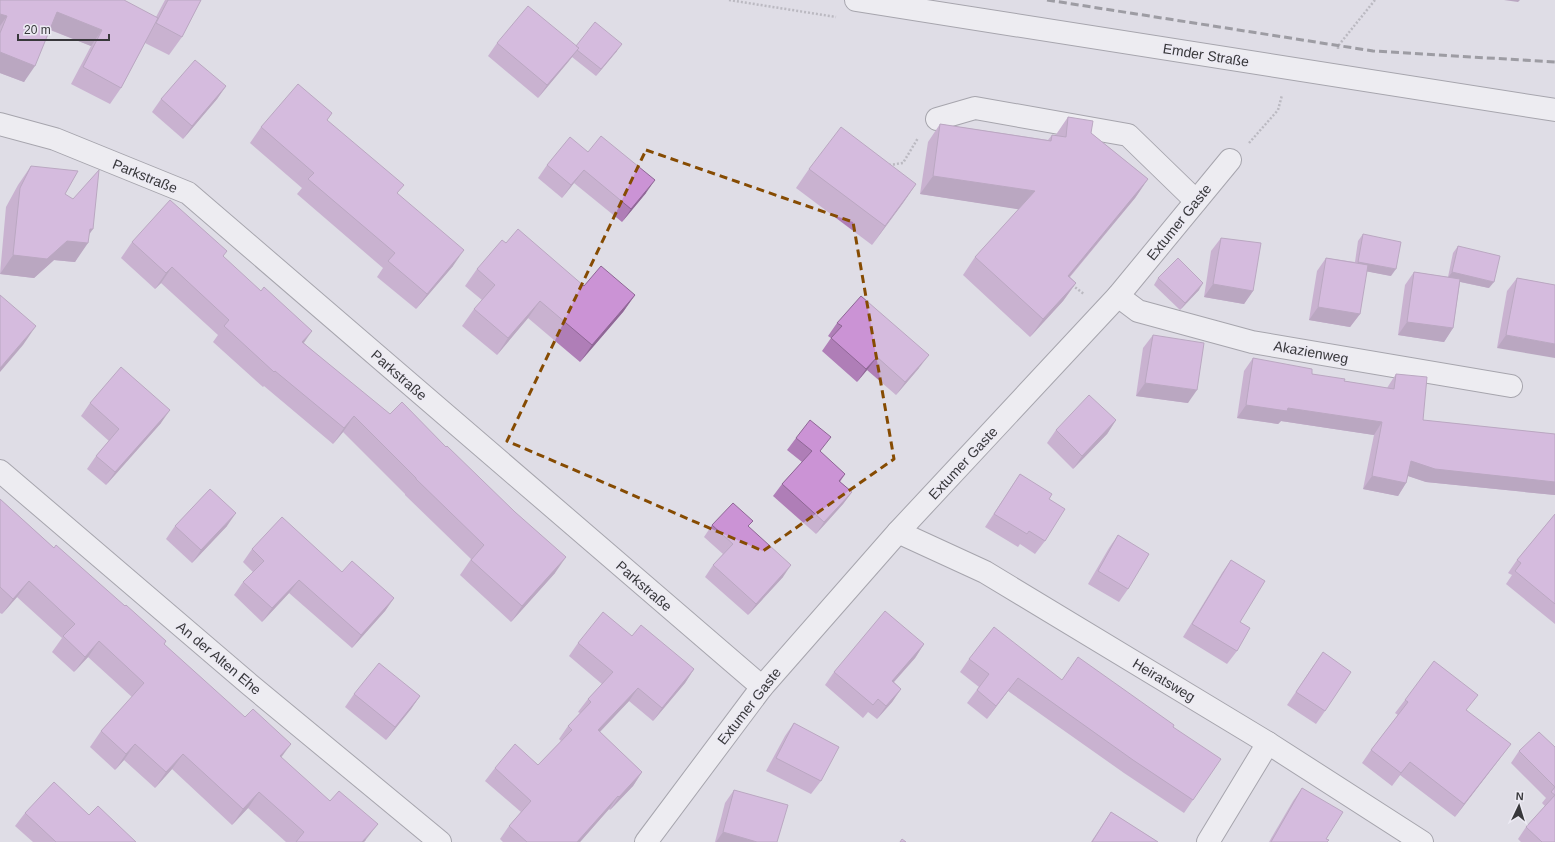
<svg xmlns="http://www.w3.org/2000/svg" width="1555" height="842" viewBox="0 0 1555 842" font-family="Arial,sans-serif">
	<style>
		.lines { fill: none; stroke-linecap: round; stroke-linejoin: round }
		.minor-casing { stroke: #636269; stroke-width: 24 }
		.primary-casing { stroke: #636269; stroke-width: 24 }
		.path { stroke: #908f95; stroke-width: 2.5; stroke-dasharray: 2 2; stroke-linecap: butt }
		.minor { stroke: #fff; stroke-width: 22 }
		.primary { stroke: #fff; stroke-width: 22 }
		.rail { stroke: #4f4f53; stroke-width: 3; stroke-dasharray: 8 4; stroke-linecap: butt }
		.wall { fill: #af7eb7 }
		.shaded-wall { fill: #8e6795 }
		.building { fill: #cb93d5; stroke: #8e6795 }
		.marked { fill: none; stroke: #864b02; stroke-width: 3; stroke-dasharray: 8 5; stroke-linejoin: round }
		.labels { text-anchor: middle; stroke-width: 3; stroke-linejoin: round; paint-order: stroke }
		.street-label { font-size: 14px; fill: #38383b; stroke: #eceaf3 }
	</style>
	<rect width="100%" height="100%" fill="#dfdde6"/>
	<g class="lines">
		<!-- minor casing -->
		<g class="minor-casing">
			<g id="minor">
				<path d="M937,119L975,108L1128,135L1196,201"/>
				<path d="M0,124L55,139L188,193L762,687"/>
				<path d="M1118,296L1138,311L1252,342L1511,386"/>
				<path d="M0,471L249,684L440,842"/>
				<path d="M898,532L985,572L1268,743L1422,842"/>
				<path d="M646,842L762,687L898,532L1118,296L1230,160"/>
				<path d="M1208,842L1268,743"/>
			</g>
		</g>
		<!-- primary casing -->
		<g class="primary-casing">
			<path id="primary" d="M856,0L1555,110"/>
		</g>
		<!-- path -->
		<g class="path">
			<path d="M729,0L836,17"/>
			<path d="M1338,49V46L1375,0"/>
			<path d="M1249,143L1278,110L1282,95"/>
			<path d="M889,165L903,163L918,138"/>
			<path d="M1072,285L1084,294"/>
		</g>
		<!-- minor -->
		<use href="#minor" class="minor"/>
		<!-- primary -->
		<use href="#primary" class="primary"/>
		<!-- rail -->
		<path class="rail" d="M1047,0L1373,51L1555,62"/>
	</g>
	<!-- wall -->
	<g class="wall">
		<path d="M0,0L156,17L165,0H201L182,37L169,55L145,43L121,88L110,104L71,84L91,46L50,30L24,82L0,73Z"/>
		<path d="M497,43L576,46L617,51L596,76L572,57L538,98L488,56Z"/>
		<path d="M226,86L217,99L183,139L152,112L161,99Z"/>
		<path d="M332,113L327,120L398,194L453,266L416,309L377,277L383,268L297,194L302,188L250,143L261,127Z"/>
		<path d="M1068,117L1091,133L1148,179L1135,198L1070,277L1076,283L1063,301L1030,337L963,275L975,257L1019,209L920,194L928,142L940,124L1048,140L1052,135L1055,136Z"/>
		<path d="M588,152L646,193L622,222L574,183L562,198L538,178L547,165Z"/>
		<path d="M31,166L65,194L89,235L75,262L54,260L34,278L0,274L6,207L18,185Z"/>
		<path d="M809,169L916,184L903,203L872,245L796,188Z"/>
		<path d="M1363,234L1391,276L1366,271L1360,314L1350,327L1309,320L1317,271L1326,258L1355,262L1358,241Z"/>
		<path d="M1221,238L1253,291L1244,304L1204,297L1211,251Z"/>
		<path d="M132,242L223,256L304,343L555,573L511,622L460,575L471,559L405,495V494L343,432L333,444L264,386L263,387L213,342L218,335L161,283L155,289L121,258Z"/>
		<path d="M506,243L584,286L635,295L623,312L580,362L528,318L497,355L462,326L474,309L482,300L465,286L477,269Z"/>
		<path d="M1458,246L1489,288L1460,282L1453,328L1444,342L1398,335L1405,285L1414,272L1448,277L1453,253Z"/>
		<path d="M1158,278L1199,290L1180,310L1154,285Z"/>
		<path d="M1517,278L1555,285L1497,348L1507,291Z"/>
		<path d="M837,323L919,368L896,395L867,370L857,382L822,351L831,338L828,336Z"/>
		<path d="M1153,335L1188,403L1136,396L1143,348Z"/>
		<path d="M1253,358L1312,374L1344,381L1387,388L1396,374L1423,420L1555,434V495L1426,482L1408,476L1406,483L1398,496L1363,489L1374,435L1281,421L1278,424L1237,418L1244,371Z"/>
		<path d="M90,403L161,423L106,485L87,469L96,456L109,441L81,416Z"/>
		<path d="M1116,420L1107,434L1073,469L1047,443L1056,430Z"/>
		<path d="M796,438L820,452L845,474L840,482L852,492L843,504L816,534L773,496L782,484L802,462L787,450Z"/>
		<path d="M1020,474L1049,499L1045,541L1035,554L1020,544L1018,547L985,527Z"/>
		<path d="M0,499L54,548L166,641L164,644L366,840L364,842H286L248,808L232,825L172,769L155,788L124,760L115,770L90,747L101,731L132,697L88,657L74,672L52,652L62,638L17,597L2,614L0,613Z"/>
		<path d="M1555,514V624L1506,584L1512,575L1508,573L1517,560Z"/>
		<path d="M712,525L749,527L783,577L748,615L705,577L713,565L723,554L704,537Z"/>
		<path d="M175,526H227L192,563L166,539Z"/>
		<path d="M1118,535L1128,589L1119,602L1088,584L1109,548Z"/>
		<path d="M252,549L342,572L394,598L385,611L352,648L289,593L262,622L234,595L243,582L253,572L243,562Z"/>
		<path d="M1231,560L1240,622L1237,651L1227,664L1183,637L1222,573Z"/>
		<path d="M632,636L694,669L685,683L653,721L629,701L600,732L642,772L633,786L610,810L609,809L580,842H503L500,839L509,826L521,812L485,781L495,768L538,765L561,741L559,739L568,726L580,713L578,712L588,699L602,684L569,656L578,643Z"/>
		<path d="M924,644L915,658L894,682L901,689L892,702L877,719L868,712L863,718L825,685L834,672Z"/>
		<path d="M969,659L1062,680L1173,727L1193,800L1184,813L1124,773L1008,691L987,719L967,703L979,687L960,672Z"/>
		<path d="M1314,665L1325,711L1316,724L1287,705Z"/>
		<path d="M354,694L420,696L411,709L386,740L345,707Z"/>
		<path d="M1405,700L1467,710L1501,757L1455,817L1400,775L1392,786L1362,763L1371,750L1398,715L1395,713Z"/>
		<path d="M794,723L821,781L811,794L766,771L785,736Z"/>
		<path d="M1555,747V842H1521L1518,839L1526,827L1545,806L1542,803L1546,798L1511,763L1519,751Z"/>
		<path d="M1302,788L1326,839L1327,842H1269L1293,801Z"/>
		<path d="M734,790L777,842H715L725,803Z"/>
		<path d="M1111,812L1158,842H1091Z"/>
		<path d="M25,813L136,842H33L15,826Z"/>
	</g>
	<!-- shaded-wall -->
	<g class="shaded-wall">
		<path d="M1504,0H1520L1518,2Z"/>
		<path d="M57,12L102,30L91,46L46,28Z"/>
		<path d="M0,14L7,16L0,26Z"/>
		<path d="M622,44L617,51L596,76L601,69Z"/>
		<path d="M579,48L569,61L538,98L547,85Z"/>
		<path d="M0,52L35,66L24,82L0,73Z"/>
		<path d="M226,86L217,99L183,139L192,126Z"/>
		<path d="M584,170L574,183L562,198L571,185Z"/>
		<path d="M933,176L1035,191L1023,210L920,194Z"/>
		<path d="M1148,179L1135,198L1055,294L1068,276Z"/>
		<path d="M655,180L646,193L622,222L631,209Z"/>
		<path d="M916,184L903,203L872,245L885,226Z"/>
		<path d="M90,229H93L84,242L88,243L75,262L54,260L34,278L0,274L13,255Z"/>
		<path d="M464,250L453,266L416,309L427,294Z"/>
		<path d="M1358,262L1396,269L1391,276L1354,269Z"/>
		<path d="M172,267L161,283L155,289L166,273Z"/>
		<path d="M1452,272L1494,282L1489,288L1447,279Z"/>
		<path d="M1076,283L1063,301L1030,337L1043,319Z"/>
		<path d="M1203,283L1199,290L1180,310L1185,303Z"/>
		<path d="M1213,284L1253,291L1244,304L1204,297Z"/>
		<path d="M635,295L623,312L580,362L592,345Z"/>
		<path d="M540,301L528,318L497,355L508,338Z"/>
		<path d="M1318,307L1360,314L1350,327L1309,320Z"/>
		<path d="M1407,322L1453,328L1444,342L1398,335Z"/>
		<path d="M36,326L23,345L0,372V368Z"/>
		<path d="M312,331L301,347L302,342Z"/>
		<path d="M1506,335L1555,344V358L1497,348Z"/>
		<path d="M929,355L919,368L896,395L905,382Z"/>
		<path d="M877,357L867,370L857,382L866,369Z"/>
		<path d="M1145,383L1197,390L1188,403L1136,396Z"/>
		<path d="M1246,405L1288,408L1382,422L1374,435L1281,421L1278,424L1237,418Z"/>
		<path d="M170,410L161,423L106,485L115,472Z"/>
		<path d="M354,416L343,432L333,444L344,428Z"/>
		<path d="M1116,420L1107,434L1073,469L1082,456Z"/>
		<path d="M1411,461L1555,482V495L1426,482L1402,474Z"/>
		<path d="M1372,476L1406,483L1398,496L1363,489Z"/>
		<path d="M852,492L843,504L816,534L824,522Z"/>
		<path d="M236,513L227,526L192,563L201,550Z"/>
		<path d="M566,557L555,573L511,622L522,606Z"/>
		<path d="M791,565L783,577L748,615L756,604Z"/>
		<path d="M299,580L289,593L262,622L272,608Z"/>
		<path d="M29,581L17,597L2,614L13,599Z"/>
		<path d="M394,598L385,611L352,648L361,635Z"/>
		<path d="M99,641L88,657L74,672L85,657Z"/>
		<path d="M924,644L915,658L883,694L892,681Z"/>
		<path d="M694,669L685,683L653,721L662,708Z"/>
		<path d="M1018,678L1008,691L987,719L996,706Z"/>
		<path d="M638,688L629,701L589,743L598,730Z"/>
		<path d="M901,689L892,702L877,719L886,706Z"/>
		<path d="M420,696L411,709L386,740L395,727Z"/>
		<path d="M135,744L124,760L115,770L126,754Z"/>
		<path d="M291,744L280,759V756Z"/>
		<path d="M1511,744L1501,757L1455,817L1464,804Z"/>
		<path d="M183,754L172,769L155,788L166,772Z"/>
		<path d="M1410,762L1400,775L1392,786L1401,773Z"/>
		<path d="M642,772L633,786L610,810L619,797Z"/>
		<path d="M259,792L248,808L232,825L243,809Z"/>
		<path d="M618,796L609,809L580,842H577Z"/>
		<path d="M378,824L364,842H362Z"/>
		<path d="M723,832L757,842H716Z"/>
	</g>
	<!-- building -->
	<g class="building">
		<path d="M0,0H124L158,18L121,88L83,67L102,30L57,12L35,66L0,52V33L7,16L0,14Z"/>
		<path d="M168,0H201L182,37L156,23Z"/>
		<path d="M528,6L579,48L547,85L497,43Z"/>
		<path d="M595,22L622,44L601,69L577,50L579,48L576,46Z"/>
		<path d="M195,60L226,86L192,126L161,99Z"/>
		<path d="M298,84L332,113L327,120L404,185L397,193L464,250L427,294L388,261L395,253L308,179L314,173L261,127Z"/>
		<path d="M1068,117L1093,121L1091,133L1148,179L1068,276L1076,283L1043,319L975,257L1035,191L933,176L940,124L1051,141L1052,135L1066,137Z"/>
		<path d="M841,127L916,184L885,226L809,169Z"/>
		<path d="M601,136L655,180L631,209L584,170L571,185L547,165L570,137L588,152Z"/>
		<path d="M31,166L78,171L65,194L73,199L99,170L93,229H90L88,243L67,241L47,259L13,255L20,188Z"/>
		<path d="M170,200L227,251L223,256L261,291L264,287L312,331L302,342L390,414L402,402L446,447L447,446L515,512L566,557L522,606L471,560L484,545L416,479V478L354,416L344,428L275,371L274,372L224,326L229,320L172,267L166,273L132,242Z"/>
		<path d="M518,229L584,286L601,266L635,295L592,345L540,301L508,338L474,309L495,285L477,269L502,240L506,243Z"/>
		<path d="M1363,234L1401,242L1396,269L1358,262Z"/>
		<path d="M1221,238L1261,243L1253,291L1213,284Z"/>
		<path d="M1458,246L1500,256L1494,282L1452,272Z"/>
		<path d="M1178,258L1203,283L1185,303L1158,278Z"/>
		<path d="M1326,258L1368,265L1360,314L1318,307Z"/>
		<path d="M1414,272L1460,279L1453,328L1407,322Z"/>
		<path d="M1517,278L1555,285V344L1506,335Z"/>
		<path d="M0,295L36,326L0,368Z"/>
		<path d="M861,296L929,355L905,382L877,357L866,369L831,338L842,326L837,323Z"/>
		<path d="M1153,335L1204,343L1197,390L1145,383Z"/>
		<path d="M1253,358L1312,369V374L1345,379L1344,381L1394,389L1396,374L1427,377L1423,420L1555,434V482L1435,469L1411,461L1406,483L1372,476L1382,422L1288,408L1287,411L1246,405Z"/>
		<path d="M121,367L170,410L115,472L96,456L119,429L90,403Z"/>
		<path d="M1089,395L1116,420L1082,456L1056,430Z"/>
		<path d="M810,420L831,437L820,451L845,474L839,481L852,492L824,522L782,484L812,451L796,438Z"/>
		<path d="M1020,474L1052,494L1049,499L1065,509L1045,541L1029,531L1027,534L994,514Z"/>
		<path d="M210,489L236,513L201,550L175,526Z"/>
		<path d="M0,499L54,548L56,545L125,606L126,605L166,641L164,644L245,717L253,709L291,744L280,756L330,801L339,791L378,824L362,842H296L304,832L259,792L243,809L183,754L166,772L135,744L126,754L101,731L144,683L99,641L85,657L63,636L75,624L29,581L13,599L0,587Z"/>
		<path d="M733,503L753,521L748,526L791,565L756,604L713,565L733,544L712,525Z"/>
		<path d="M1555,514V604L1515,571L1521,563L1517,560Z"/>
		<path d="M282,517L342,572L352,561L394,598L361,635L299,580L272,608L243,582L264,561L252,549Z"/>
		<path d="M1118,535L1149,554L1128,589L1098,571Z"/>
		<path d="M1231,560L1265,581L1240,622L1250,628L1237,651L1192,624Z"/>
		<path d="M885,611L924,644L892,681L901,689L886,706L878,699L873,705L834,672Z"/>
		<path d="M603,612L632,636L641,625L694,669L662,708L638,688L598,730L642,772L619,797L618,796L577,842H527L509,826L531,801L495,768L515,744L538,765L572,730L568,726L591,702L588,699L613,672L578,643Z"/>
		<path d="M994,627L1062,680L1078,657L1174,725L1173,727L1221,759L1193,800L1133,760L1018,678L996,706L977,690L989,674L969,659Z"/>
		<path d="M1323,652L1351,672L1325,711L1296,692Z"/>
		<path d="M1434,661L1478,695L1466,710L1511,744L1464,804L1410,762L1401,773L1371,750L1408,702L1405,700Z"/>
		<path d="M379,663L420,696L395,727L354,694Z"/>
		<path d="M794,723L839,747L821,781L776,758Z"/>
		<path d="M1539,732L1555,747V787L1519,751Z"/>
		<path d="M54,782L89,815L98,806L136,842H56L25,813Z"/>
		<path d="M1555,787V842H1542L1526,827L1555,795L1551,792Z"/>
		<path d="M1302,788L1343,812L1326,839L1329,840L1327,842H1271Z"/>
		<path d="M734,790L788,805L777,842H757L723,832Z"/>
		<path d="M1111,812L1158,842H1092Z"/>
		<path d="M902,839L906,842H900Z"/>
	</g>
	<!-- marked area -->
	<path d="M0 0H1555V842H0ZM646,150L853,222L894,459L763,551L507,441Z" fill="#dfdde6" fill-opacity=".55" fill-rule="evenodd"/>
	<path class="marked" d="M646,150L853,222L894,459L763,551L507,441Z"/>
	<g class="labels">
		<!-- street labels -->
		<g class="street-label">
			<text transform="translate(1206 55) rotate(9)" y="5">Emder Straße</text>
			<text transform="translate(145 176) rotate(22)" y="5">Parkstraße</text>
			<text transform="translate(1179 222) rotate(-51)" y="5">Extumer Gaste</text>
			<text transform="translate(1311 352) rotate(10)" y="5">Akazienweg</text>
			<text transform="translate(399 375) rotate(41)" y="5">Parkstraße</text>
			<text transform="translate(963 463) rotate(-47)" y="5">Extumer Gaste</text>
			<text transform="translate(644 586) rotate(41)" y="5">Parkstraße</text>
			<text transform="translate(219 658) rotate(40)" y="5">An der Alten Ehe</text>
			<text transform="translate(1164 680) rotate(31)" y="5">Heiratsweg</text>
			<text transform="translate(749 706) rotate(-52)" y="5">Extumer Gaste</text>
		</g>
	</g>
	<!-- north arrow -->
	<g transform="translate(1519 806) rotate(4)" stroke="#eceaf3" stroke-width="3" paint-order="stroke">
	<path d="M0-3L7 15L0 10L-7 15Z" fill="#38383b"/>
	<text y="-6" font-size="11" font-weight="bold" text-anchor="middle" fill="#38383b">N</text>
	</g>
	<!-- scale -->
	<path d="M18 34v6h91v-6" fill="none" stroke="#38383b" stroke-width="2"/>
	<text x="24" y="34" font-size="12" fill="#38383b" stroke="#eceaf3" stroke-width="3" paint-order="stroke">20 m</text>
</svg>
